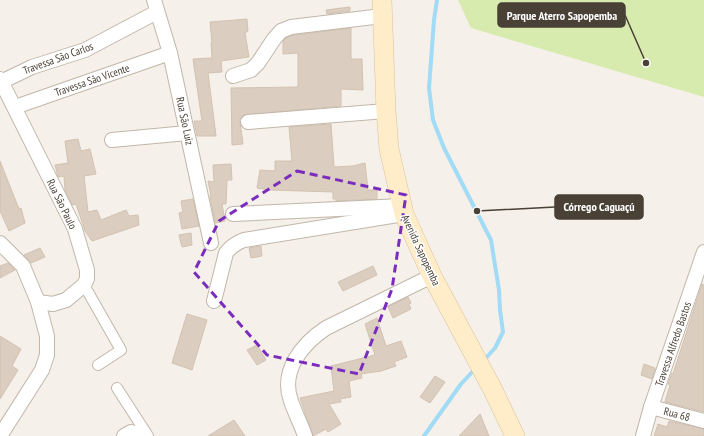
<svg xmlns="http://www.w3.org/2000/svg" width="704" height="436" viewBox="0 0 704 436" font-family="'PT Sans Narrow',sans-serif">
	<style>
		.park { fill: #d7ebaf }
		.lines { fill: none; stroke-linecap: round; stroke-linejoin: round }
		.stream { stroke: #a2dbf5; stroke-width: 4 }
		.building { fill: #dbcdc0; stroke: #d3c2b0 }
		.pedestrian-casing { stroke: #c1b7aa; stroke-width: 12 }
		.minor-casing { stroke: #c1b7aa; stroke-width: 16 }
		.secondary-casing { stroke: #dbc298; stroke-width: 20 }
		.pedestrian { stroke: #fff; stroke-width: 10 }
		.minor { stroke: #fff; stroke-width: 14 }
		.secondary { stroke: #ffecc9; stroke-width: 19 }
		.marked { fill: none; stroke: #7b2cbf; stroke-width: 3; stroke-dasharray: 8 5; stroke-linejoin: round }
		.labels { text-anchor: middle; stroke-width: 3; stroke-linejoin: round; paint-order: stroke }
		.street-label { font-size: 11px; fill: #494036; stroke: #fff }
		.leader { fill: none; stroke: #494036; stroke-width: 1.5 }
		.callout-dot { fill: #494036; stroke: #fff; stroke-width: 1.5 }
		.callout { fill: #494036; stroke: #494036; stroke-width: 1.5 }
		.callout-label { font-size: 12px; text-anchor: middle; font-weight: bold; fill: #fff }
	</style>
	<rect width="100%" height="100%" fill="#f5f0e9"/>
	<!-- park -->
	<path class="park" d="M458,0H704V97L471,28Z"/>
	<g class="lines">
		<!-- stream -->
		<g class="stream">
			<path d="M437,0L434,20L429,88L433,120L444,148L491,240L499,290L500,310L503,332L495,348L484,360"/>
			<path d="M424,436L461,384L476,368"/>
		</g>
	</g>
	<!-- building -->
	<g class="building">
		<path d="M350,7V11L327,14L326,10Z"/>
		<path d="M247,19L248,31L245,33L249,57L221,61L222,72L208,73L216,136H197L194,121H202L193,59L212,58L211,43H212L210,22Z"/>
		<path d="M351,28V59H362L363,90L341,89V106L244,115L240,118V122L243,144L232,145L231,88L298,87V53L283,54V41L286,38L293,35Z"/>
		<path d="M331,124L334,167L353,166L365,163L368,190H377V199L336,201V199H333V192L270,190L257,188L260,170L275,171V161H292L289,127Z"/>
		<path d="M78,139L81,151L90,149L96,174L84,176L88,212L97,210L101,220L126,210L129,216L138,215L139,225L92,241L85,231L76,204L72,205L65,190L64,176L58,177L55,165L68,163L65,141Z"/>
		<path d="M0,161L19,209L21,208L25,223L9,231L0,211Z"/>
		<path d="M231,164L232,180H227L226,204H222L225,221L215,223L210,196H211L208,181L214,182L213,165Z"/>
		<path d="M193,199L199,226L182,229L179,213L183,212L181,201Z"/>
		<path d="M191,233L192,245L182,247L179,235Z"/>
		<path d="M261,246L262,256L251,258L249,248Z"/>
		<path d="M40,248L45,257L31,263L24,255Z"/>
		<path d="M8,263L15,270L0,278V266Z"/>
		<path d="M373,266L377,275L343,291L338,282Z"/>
		<path d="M702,284L704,285V412L665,402L670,385L668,384L672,373L673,374Z"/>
		<path d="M408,297L411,303L409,304L411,309L393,318L388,307Z"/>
		<path d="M187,314L207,320L192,370L172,363Z"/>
		<path d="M377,318L386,346L401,341L407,357L394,362L396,366L381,371L361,374L362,378L349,381L351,397L340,399L341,402L329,404L341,424L328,432L326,429L313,436L300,398L334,391L331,366L375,355L365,324Z"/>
		<path d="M0,336L21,349L12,366L18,370L0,399Z"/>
		<path d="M257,345L266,360L257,365L247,350Z"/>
		<path d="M644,364L655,368L652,379L641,375Z"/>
		<path d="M435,376L445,382L430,403L420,397Z"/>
		<path d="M480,414L489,436H459Z"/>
		<path d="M234,420L245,436H208Z"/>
		<path d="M669,421L704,429V436H654L658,424L667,427Z"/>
	</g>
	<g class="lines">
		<!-- pedestrian casing -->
		<g class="pedestrian-casing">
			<g id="pedestrian">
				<path d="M84,285L121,350L98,365"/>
				<path d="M117,388L148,436"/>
			</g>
		</g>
		<!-- minor casing -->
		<g class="minor-casing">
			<g id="minor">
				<path d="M154,0L170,53L211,243"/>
				<path d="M233,76L251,70L258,63L274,39L281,31L291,27L382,16"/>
				<path d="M0,79L75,229L87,270V279L84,285L66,300L53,304L38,302"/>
				<path d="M1,82L32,67L85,50L157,12"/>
				<path d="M15,107L170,53"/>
				<path d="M248,122L386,111"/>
				<path d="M112,140L187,133"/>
				<path d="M233,214L402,206"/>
				<path d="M0,243L23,266L38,302L47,336V355L42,370L0,436"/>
				<path d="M214,301L226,253C231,246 236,243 244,240L404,214"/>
				<path d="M651,407L704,421"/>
				<path d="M124,436L131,432L134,433L136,436"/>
				<path d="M305,436C301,424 295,413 291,401C280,371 302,344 326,328L432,276"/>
				<path d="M643,436L651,407L704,252"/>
			</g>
		</g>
		<!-- secondary casing -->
		<g class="secondary-casing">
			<path id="secondary" d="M382,0L386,111L389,149L404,214L432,276L492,388L515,436"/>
		</g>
		<!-- pedestrian -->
		<use href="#pedestrian" class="pedestrian"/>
		<!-- minor -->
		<use href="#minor" class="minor"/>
		<!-- secondary -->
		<use href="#secondary" class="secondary"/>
	</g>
	<!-- marked area -->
	<path class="marked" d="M297,171L406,195L392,289L359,374L267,355L194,272L219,221Z"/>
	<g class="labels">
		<!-- street labels -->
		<g class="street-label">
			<text transform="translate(58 58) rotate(-20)" y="4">Travessa São Carlos</text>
			<text transform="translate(92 80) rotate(-19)" y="4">Travessa São Vicente</text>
			<text transform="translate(185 121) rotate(78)" y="4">Rua São Luiz</text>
			<text transform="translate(62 204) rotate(64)" y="4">Rua São Paulo</text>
			<text transform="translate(421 250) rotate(65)" y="4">Avenida Sapopemba</text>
			<text transform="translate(673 344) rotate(-71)" y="4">Travessa Alfredo Bastos</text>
			<text transform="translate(677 414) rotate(15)" y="4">Rua 68</text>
		</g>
	</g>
	<!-- callouts -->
	<path class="leader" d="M646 63L625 15M477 211L555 207"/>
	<g class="callout-dot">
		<circle cx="646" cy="63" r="4"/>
		<circle cx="477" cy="211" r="4"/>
	</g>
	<g class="callout">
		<rect x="498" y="3" width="127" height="24" rx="4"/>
		<rect x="555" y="195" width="88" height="24" rx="4"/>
	</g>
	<g class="callout-label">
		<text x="562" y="20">Parque Aterro Sapopemba</text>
		<text x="599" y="211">Córrego Caguaçú</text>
	</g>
</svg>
